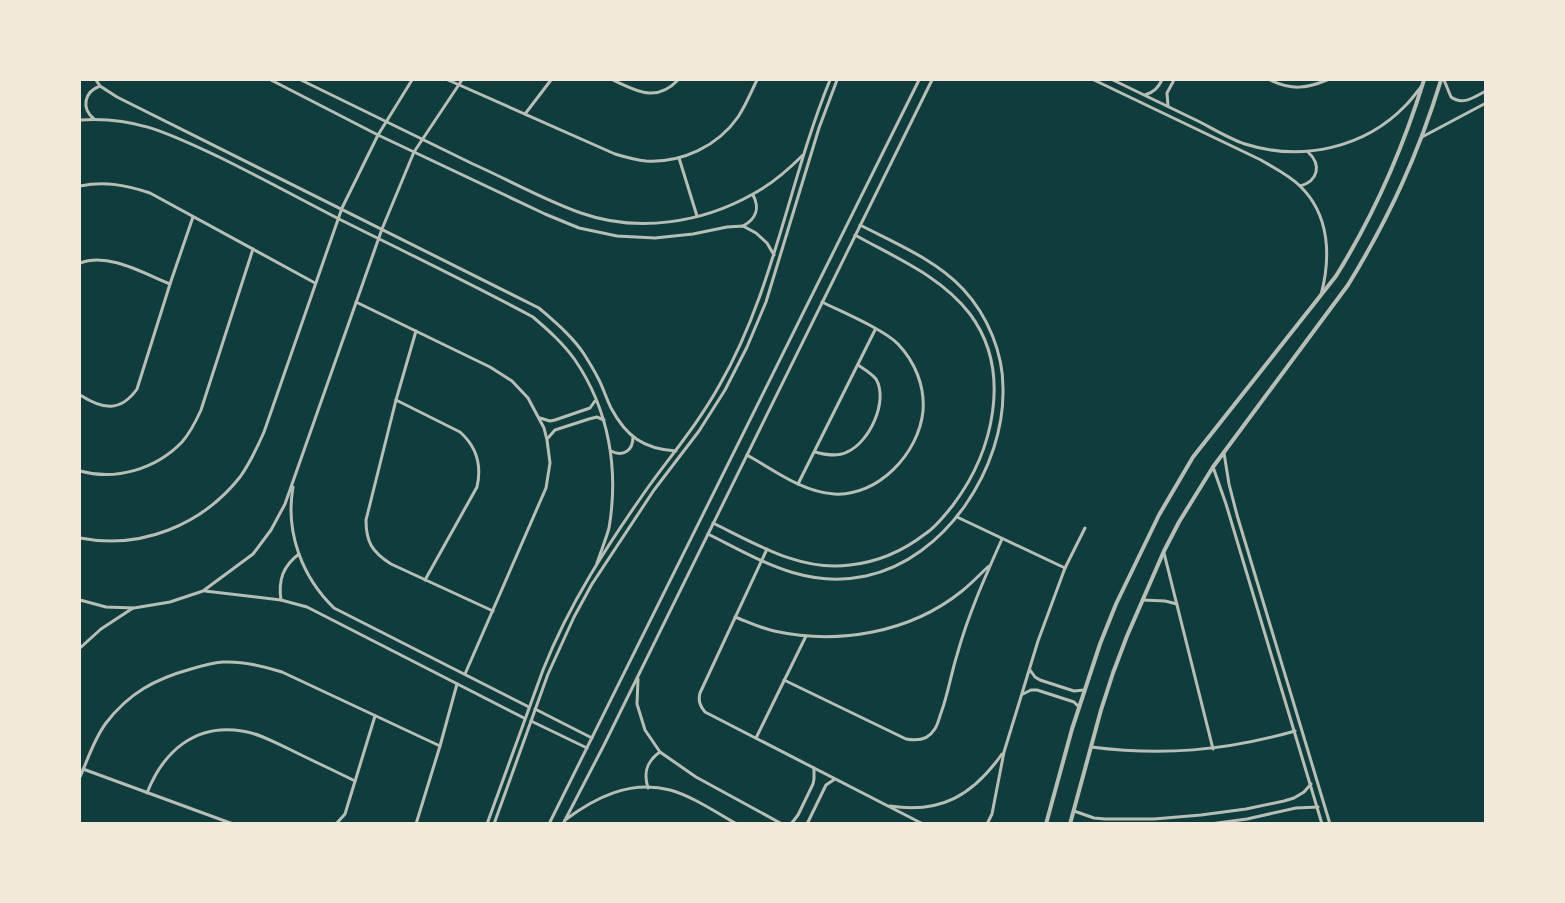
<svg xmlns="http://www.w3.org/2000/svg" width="1565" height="903" viewBox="0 0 1565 903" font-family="'Alegreya Sans',sans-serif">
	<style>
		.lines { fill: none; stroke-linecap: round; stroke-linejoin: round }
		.minor { stroke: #b8beb3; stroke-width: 3 }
		.tertiary { stroke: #b8beb3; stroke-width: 4 }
	</style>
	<rect width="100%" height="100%" fill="#0f3d3e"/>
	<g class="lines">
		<!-- minor -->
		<g class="minor">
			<path d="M96,80L100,86L117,97L539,308C555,322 572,336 584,354C589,362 594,370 598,378C603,387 606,398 611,408C626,436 643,449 676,451"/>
			<path d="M271,80L378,135L545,214L579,228L617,236L655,238L693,234L727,227L743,226L756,233L767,243L774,255"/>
			<path d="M301,80C358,108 415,136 473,164C509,180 544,200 581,213C637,233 702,223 753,194C772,184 788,170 803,155"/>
			<path d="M448,80L615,154C625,157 635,160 646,161C682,163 718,146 738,117C746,105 751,92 757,80"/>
			<path d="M613,80C637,91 656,103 678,80"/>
			<path d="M1094,80L1261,160C1274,168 1289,175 1300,186C1330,215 1331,257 1321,295"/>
			<path d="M1113,80C1142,94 1171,108 1200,122C1215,130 1230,139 1245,144C1302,162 1365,148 1406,105C1412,99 1416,93 1421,87"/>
			<path d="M1270,80C1292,90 1305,89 1327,80"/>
			<path d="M1444,80L1451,97C1463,106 1474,97 1486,91"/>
			<path d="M1145,95C1154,92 1158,88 1162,80"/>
			<path d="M1168,106L1167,93L1174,80"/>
			<path d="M525,114L551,80"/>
			<path d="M94,119C81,108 84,92 100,86"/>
			<path d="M80,120C135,116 170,134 219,157C260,177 300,199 341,220C405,252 470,283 533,317C548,330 563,343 575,360C609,410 619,469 609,528C606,539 601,551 597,563"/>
			<path d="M1422,137L1486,103"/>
			<path d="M679,158L697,216"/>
			<path d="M80,186C105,181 126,185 150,193L315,283"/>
			<path d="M1300,186C1318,181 1322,165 1308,152"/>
			<path d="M743,226C756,219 760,208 753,195"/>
			<path d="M80,263C108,252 143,273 170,284"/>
			<path d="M356,302L490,367L512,381L528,398L544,428L547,440L550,463L546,488L465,674"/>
			<path d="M416,331L396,400L366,520C366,542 372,552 391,564L493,611"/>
			<path d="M80,395C102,409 120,413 137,389L170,284L193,217"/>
			<path d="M396,400L460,432C477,447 482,465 477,487L425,580"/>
			<path d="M540,418L550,421L555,420L590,408L595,401"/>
			<path d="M548,438L555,430L589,419L597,417L604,420"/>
			<path d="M611,451C623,457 633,451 633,437"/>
			<path d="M815,452C826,455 837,457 847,452C869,443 889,401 876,379C871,373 864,369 858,365"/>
			<path d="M1224,453L1229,484L1237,515L1330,824"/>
			<path d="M747,455C774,470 802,492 834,494C878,497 919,453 923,411C925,386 915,362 898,344C883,329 842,312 822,302"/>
			<path d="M1213,467L1226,504L1322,824"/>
			<path d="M80,471C116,481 156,469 182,442C190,433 196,421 201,410L253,249"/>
			<path d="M798,484L875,330"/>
			<path d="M293,487C285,532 302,577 334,608L529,707"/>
			<path d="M957,517L1065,568"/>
			<path d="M713,523C756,544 801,572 850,565C878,562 903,551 925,534C936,527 945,515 953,505C993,452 1013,372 970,314C941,276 896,258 855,235"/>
			<path d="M708,534C760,560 805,589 866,576C946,559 1005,467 1003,388C1003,353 988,316 963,289C936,260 895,243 860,225"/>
			<path d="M80,538C141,550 202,525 240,477C250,463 257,448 264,432L342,208L378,135L412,80"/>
			<path d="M767,549L700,693C698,701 700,706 705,712L923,824"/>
			<path d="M1164,553L1213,749"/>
			<path d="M205,591L281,600L307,607L524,718"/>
			<path d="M80,600L106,607L134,608L170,602L203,591L253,554L271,530L285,504L382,229L414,152L462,80"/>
			<path d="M281,600C278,580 283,566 299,554"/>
			<path d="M1143,600L1165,601L1177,604"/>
			<path d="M735,617C748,622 761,628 774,631C838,645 910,633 962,591C972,583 980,574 989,566"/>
			<path d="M80,648L101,629L133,608"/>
			<path d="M1030,670L1035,677L1040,680L1074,691L1084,690"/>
			<path d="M638,679L637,704L645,730L660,752L696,777L782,824"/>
			<path d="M784,680L906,739C917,741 928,740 934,730C938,725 939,718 941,713C948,694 951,674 957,655C968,615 985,577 1002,539"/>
			<path d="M1023,694L1031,690H1037L1074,702L1079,707"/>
			<path d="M535,709L592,738"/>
			<path d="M531,721L587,748"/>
			<path d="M756,738L806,636"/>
			<path d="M1091,747C1162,756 1225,751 1295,731"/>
			<path d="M83,769L233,824"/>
			<path d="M80,777C88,759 94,739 106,723C129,693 155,679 191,669C201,666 212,663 223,662C243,661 263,666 282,672L440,746"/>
			<path d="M648,788C643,772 647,761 660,752"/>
			<path d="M147,793C163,752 195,723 242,731C258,733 274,742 289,749C311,760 333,770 355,781"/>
			<path d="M890,806C941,814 973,795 1002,754"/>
			<path d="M1074,811L1094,818L1105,819H1154L1201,815L1246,809L1284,801L1294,798L1304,792L1311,784"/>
			<path d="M565,820C596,797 630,780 670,790C692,796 717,813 737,824"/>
			<path d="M336,824L345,814L375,716"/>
			<path d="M416,824L440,746L457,684"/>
			<path d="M487,824L543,670C569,604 608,544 649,486C673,453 699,422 719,386C774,291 789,180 830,80"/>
			<path d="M494,824L548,674L574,617L592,584L654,490L699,431L725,390L747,347L766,302L819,128L837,80"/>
			<path d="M549,824L919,80"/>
			<path d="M563,824L604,745L932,80"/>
			<path d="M791,824L798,815L813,784L814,779V768"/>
			<path d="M807,824L826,785L835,779"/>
			<path d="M987,824L992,814L1004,752L1038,641L1065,568L1085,528"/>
			<path d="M1210,824L1247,819L1296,808L1318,807"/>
		</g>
		<!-- tertiary -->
		<g class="tertiary">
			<path d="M1046,824L1072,729L1100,644L1116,604L1159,515L1193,457L1336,276C1374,215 1403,148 1424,80"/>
			<path d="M1070,824L1101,710L1113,673L1127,636L1164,551L1179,522L1213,467L1348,285C1389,218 1418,155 1441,80"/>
		</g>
	</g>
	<!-- border -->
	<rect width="1565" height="903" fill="none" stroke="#f1e9da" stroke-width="162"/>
</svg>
